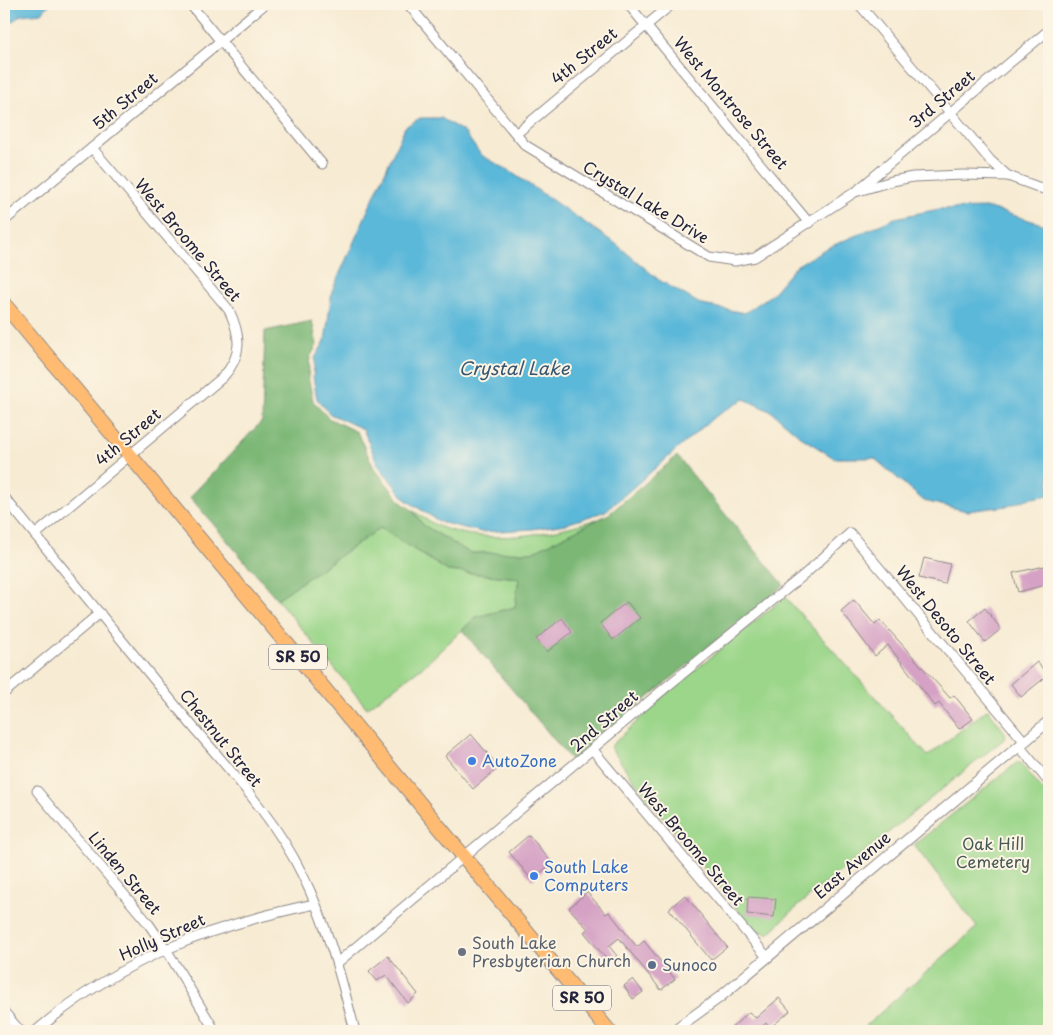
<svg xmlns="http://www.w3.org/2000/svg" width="1053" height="1035" viewBox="0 0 1053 1035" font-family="'Playpen Sans',sans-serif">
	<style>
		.green { fill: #9bd68a; stroke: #5e7c62 }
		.forest { fill: #7cb776; stroke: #4f6c58 }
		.water { fill: #5bb8d9; stroke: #3e6d8a }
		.building { fill: #d5a2c5 }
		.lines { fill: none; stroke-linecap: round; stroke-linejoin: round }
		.minor-casing { stroke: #8c8687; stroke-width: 11 }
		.tertiary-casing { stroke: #8c8687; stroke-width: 12 }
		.trunk-casing { stroke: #8c8687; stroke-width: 16 }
		.minor { stroke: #fff; stroke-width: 9 }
		.tertiary { stroke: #fff; stroke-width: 10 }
		.trunk { stroke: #ffbb71; stroke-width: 14 }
		.shop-dot { fill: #3f7fe0; stroke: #fcf5e5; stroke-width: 2 }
		.worship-dot { fill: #6b7280; stroke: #fcf5e5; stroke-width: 2 }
		.service-dot { fill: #5c6f8a; stroke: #fcf5e5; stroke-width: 2 }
		.labels { text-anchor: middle; stroke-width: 4; stroke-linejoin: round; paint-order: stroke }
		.shield { fill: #fcf5e5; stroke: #63616e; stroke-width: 1 }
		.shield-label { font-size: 15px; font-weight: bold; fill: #22223b }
		.street-label { font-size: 16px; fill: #22223b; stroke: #fcf5e5 }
		.shop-label { font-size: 16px; fill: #366cbe; stroke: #fcf5e5; text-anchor: start }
		.park-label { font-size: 16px; fill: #465853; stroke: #fcf5e5 }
		.worship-label { font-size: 16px; fill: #5b616d; stroke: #fcf5e5; text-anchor: start }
		.service-label { font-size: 16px; fill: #4e5e75; stroke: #fcf5e5; text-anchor: start }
		.water-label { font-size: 18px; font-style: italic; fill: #365672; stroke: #fcf5e5 }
	</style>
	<rect width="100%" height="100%" fill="#fcf5e5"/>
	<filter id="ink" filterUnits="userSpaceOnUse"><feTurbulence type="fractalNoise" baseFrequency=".02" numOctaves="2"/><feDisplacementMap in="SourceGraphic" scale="10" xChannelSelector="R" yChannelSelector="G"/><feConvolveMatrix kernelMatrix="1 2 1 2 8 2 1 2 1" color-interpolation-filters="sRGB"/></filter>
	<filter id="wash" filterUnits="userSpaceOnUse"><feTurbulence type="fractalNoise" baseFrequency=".0096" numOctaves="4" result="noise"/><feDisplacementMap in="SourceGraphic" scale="20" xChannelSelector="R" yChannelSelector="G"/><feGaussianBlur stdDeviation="1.12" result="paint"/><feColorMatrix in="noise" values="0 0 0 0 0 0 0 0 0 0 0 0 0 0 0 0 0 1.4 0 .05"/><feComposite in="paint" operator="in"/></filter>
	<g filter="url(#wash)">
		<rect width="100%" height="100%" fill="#f7ebd3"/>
		<!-- green -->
		<g class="green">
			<path d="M412,510C420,515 429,522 438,526C488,546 547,535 597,519L592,523L532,552L470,553L423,525Z"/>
			<path d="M380,528L448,571L519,578L515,607L476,617L426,664L367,708L277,599Z"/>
			<path d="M785,597L928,756L988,709L1006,734L1004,739L800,904L768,934L753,929L638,786L610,747L668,692Z"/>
			<path d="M1019,761L1049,798V1031H860L977,927L914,845Z"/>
		</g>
		<!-- forest -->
		<path class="forest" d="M312,321L317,345L310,357L308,377L313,401L328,418L357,432L374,468L402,503L412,510L423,525L470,553L532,552L609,514L677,456L784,585L572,761L462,630L476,617L515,607L519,578L448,571L380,528L277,599L190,497L262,421L265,331Z"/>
		<!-- water -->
		<g class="water">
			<path d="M4,4H49L42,13L21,15L10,23L4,24Z"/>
			<path d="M420,118H441L464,132L481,155L508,170L616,244L659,280L702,305L745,313L771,295L796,266L825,249L895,218L939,209L989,208L1049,226V495L1027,499L1008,506L967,511L924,501L874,458H834L801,437L772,412L744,399L713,418L606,511L566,524L533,529L481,532L440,522L406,500L378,465L363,429L330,414L317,399L313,377L315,358L325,341L332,291L405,127Z"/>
		</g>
		<g id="blocks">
			<!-- building -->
			<g class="building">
				<path d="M924,558L950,564L945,584L919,578Z"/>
				<path d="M1045,566L1049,584L1018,592L1013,573Z"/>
				<path d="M854,600L875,625L880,620L950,698L954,695L973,719L959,729L939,703L935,706L888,645L875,656L841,611Z"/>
				<path d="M627,602L640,618L613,640L600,623Z"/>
				<path d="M985,608L1001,629L985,642L969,621Z"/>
				<path d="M562,618L572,632L547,652L536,639Z"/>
				<path d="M1037,662L1048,675L1021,697L1011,684Z"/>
				<path d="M471,734L499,767L473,789L445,756Z"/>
				<path d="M529,835L552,863L532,880L509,852Z"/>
				<path d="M587,892L606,914L609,912L637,947L644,941L675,979L661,990L619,938L609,946L617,956L609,962L584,932L588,929L569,908Z"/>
				<path d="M685,895L727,947L711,960L669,909Z"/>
				<path d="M748,897L776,899L774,917L747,914Z"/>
				<path d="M388,956L418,994L408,1003L386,975L377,981L369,971Z"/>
				<path d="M633,979L643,992L633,999L624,986Z"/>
				<path d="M779,998L790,1011L770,1028L766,1023L757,1031H728L749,1012L756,1018Z"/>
			</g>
		</g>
	</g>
	<g filter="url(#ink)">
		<use href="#blocks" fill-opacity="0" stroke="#8c8687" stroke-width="1"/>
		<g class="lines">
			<!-- minor casing -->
			<g class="minor-casing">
				<g id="minor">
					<path d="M190,4L322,164"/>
					<path d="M408,4L525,145L709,257L735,261L755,257L855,192L892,181L913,177L963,175L1008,176L1049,191"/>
					<path d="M628,4L809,223"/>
					<path d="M859,4L990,160L1008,176"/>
					<path d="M517,133L672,4"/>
					<path d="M859,189L1049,30"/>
					<path d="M4,221L265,4"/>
					<path d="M4,497C65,572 127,647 189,722C229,770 275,818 302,874C327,924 341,977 355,1031"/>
					<path d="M35,535L223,377C243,355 241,336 229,310L92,148"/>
					<path d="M4,693L100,613"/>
					<path d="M1019,746L1049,782"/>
					<path d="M593,750L767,957"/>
					<path d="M37,791L148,923L166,949L215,1031"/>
					<path d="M337,963L665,688L805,574L850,533L1024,741"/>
					<path d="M4,1012L20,1031"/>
					<path d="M36,1031C120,959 209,926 315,904"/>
				</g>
			</g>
			<!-- tertiary casing -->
			<g class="tertiary-casing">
				<path id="tertiary" d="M673,1031L720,997L1049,721"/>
			</g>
			<!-- trunk casing -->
			<g class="trunk-casing">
				<path id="trunk" d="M4,304L609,1031"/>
			</g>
			<!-- minor -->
			<use href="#minor" class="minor"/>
			<!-- tertiary -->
			<use href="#tertiary" class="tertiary"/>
			<!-- trunk -->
			<use href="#trunk" class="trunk"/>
		</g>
	</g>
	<!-- markers -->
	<g class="shop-dot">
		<circle cx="472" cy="761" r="5"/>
		<circle cx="534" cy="876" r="5"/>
	</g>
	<circle class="worship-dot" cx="462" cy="952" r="5"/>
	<circle class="service-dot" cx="652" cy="965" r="5"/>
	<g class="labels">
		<!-- shield labels -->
		<g class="shield">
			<rect x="269" y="644.5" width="58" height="25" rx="4"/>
			<rect x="553" y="985.5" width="58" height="25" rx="4"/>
		</g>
		<g class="shield-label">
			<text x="298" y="662">SR 50</text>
			<text x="582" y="1003">SR 50</text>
		</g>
		<!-- street labels -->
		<g class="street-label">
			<text transform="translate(584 56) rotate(-39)" y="6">4th Street</text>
			<text transform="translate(942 99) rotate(-40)" y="6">3rd Street</text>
			<text transform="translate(125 101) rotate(-40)" y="6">5th Street</text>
			<text transform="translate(731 103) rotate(50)" y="6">West Montrose Street</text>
			<text transform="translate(646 202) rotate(31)" y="6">Crystal Lake Drive</text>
			<text transform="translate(188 240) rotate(50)" y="6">West Broome Street</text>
			<text transform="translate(128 437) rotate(-40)" y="6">4th Street</text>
			<text transform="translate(946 625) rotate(51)" y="6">West Desoto Street</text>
			<text transform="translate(604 721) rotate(-41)" y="6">2nd Street</text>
			<text transform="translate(221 738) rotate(51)" y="6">Chestnut Street</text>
			<text transform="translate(691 844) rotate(50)" y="6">West Broome Street</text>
			<text transform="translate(852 865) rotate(-40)" y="6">East Avenue</text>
			<text transform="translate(125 873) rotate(50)" y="6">Linden Street</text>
			<text transform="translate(162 937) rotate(-24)" y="6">Holly Street</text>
		</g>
		<!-- shop labels -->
		<g class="shop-label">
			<text x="482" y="767">AutoZone</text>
			<text x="544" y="873">South Lake<tspan x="544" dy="18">Computers</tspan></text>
		</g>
		<!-- park labels -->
		<g class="park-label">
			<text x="993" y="850">Oak Hill<tspan x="993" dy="18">Cemetery</tspan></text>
		</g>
		<!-- worship labels -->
		<g class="worship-label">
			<text x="472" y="949">South Lake<tspan x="472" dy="18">Presbyterian Church</tspan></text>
		</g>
		<!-- service labels -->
		<g class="service-label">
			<text x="662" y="971">Sunoco</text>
		</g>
		<!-- water labels -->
		<g class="water-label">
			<text x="514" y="375">Crystal Lake</text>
		</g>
	</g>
	<!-- margin -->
	<rect width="1053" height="1035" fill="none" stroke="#fcf5e5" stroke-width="20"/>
</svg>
